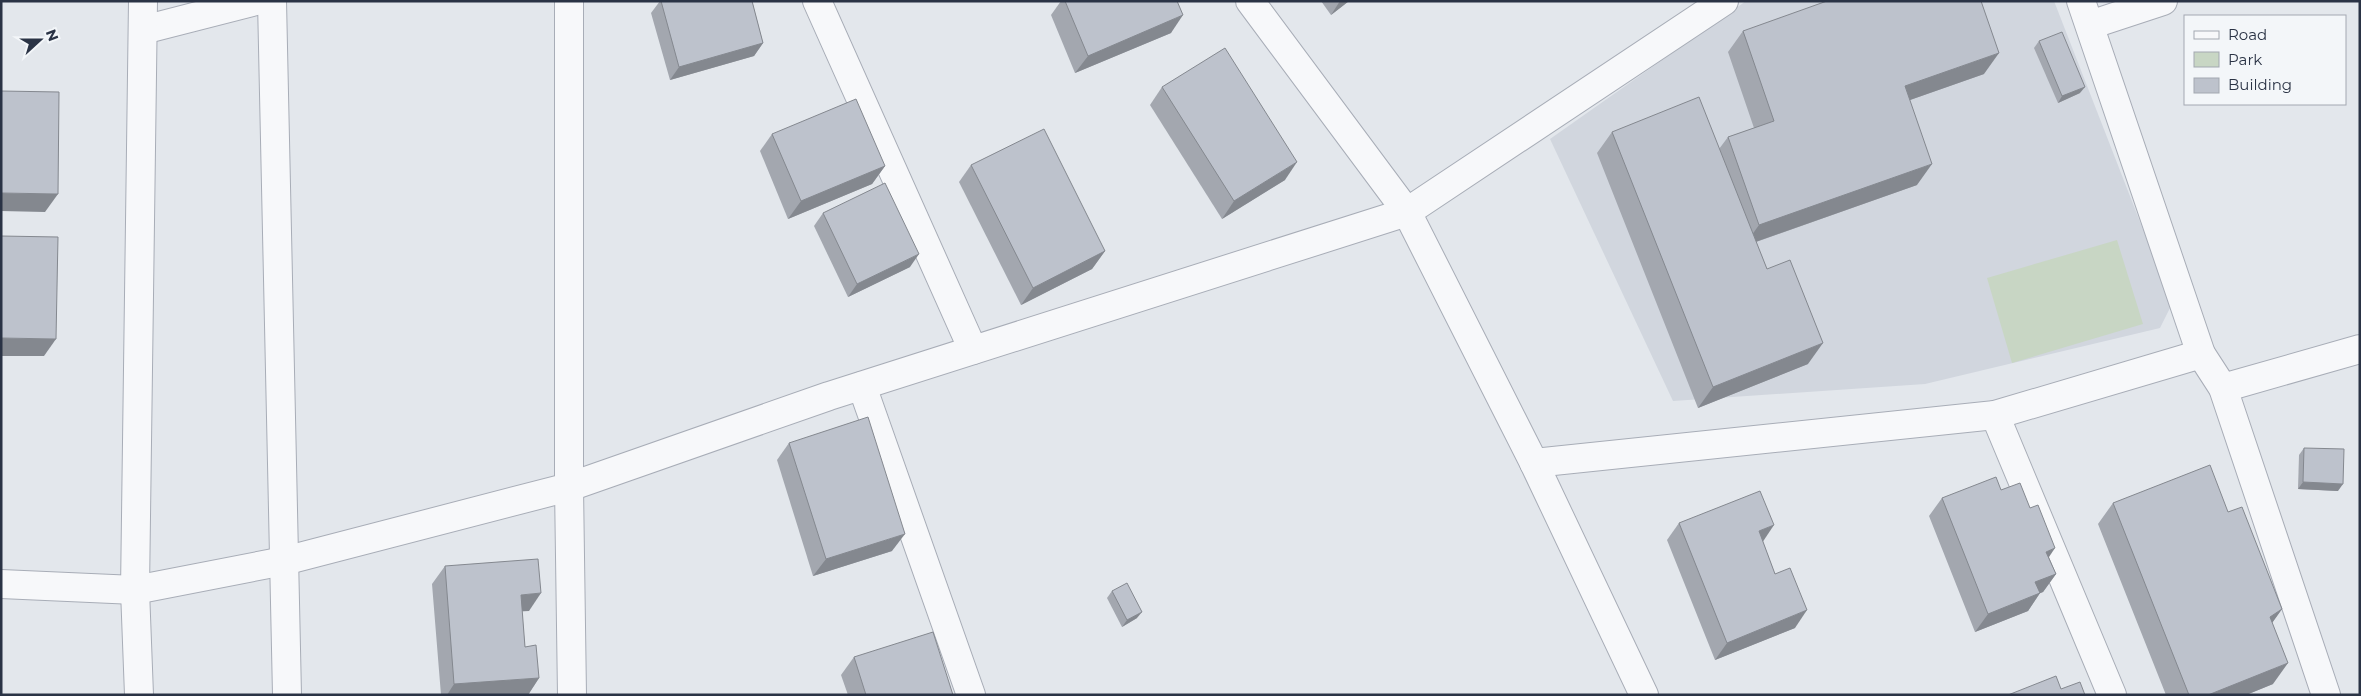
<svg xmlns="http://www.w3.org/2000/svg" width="2361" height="696" viewBox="0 0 2361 696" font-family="Montserrat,sans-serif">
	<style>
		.built { fill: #d1d6de }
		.green { fill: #c8d6c4 }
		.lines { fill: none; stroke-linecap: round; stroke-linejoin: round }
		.minor-casing { stroke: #a8adb7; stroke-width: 30 }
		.minor { stroke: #f7f8fa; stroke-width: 28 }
		.wall { fill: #a3a7af }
		.shaded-wall { fill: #84888f }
		.building { fill: #bdc2cc; stroke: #84888f }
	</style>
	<rect width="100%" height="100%" fill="#e3e7ec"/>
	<!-- built -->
	<path class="built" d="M1746,1H2054L2172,304L2160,328L1925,384L1673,401L1550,139Z"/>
	<!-- green -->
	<path class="green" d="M2117,240L2143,324L2012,363L1987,278Z"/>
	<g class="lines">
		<!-- minor casing -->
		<g class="minor-casing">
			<g id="minor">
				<path d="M272,1L287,695"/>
				<path d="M569,1V487L572,695"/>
				<path d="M817,1L973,350"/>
				<path d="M1250,1L1407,212L1534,463L1644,695"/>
				<path d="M2081,1L2201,354L2223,388L2326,695"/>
				<path d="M2090,25L2163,1"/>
				<path d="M143,30L256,1"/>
				<path d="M862,386L971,695"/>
				<path d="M2223,388L2360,349"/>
				<path d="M1995,415L2112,695"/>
				<path d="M1534,463L1995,415L2201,354"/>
				<path d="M1,584L135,590L284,561L569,487L829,396L1407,212L1724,1"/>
				<path d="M139,695L135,590L143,1"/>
			</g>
		</g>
		<!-- minor -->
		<use href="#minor" class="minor"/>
	</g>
	<!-- wall -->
	<g class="wall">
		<path d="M660,1H752L763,43L754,56L670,80L651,13Z"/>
		<path d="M1061,1H1177L1171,33L1075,73L1051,15Z"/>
		<path d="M1321,1H1349L1331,15Z"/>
		<path d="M1743,31L1984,74L1910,100L1917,185L1756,242L1767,269L1808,364L1698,408L1597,153L1612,132L1719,149L1728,137L1754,128L1728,52Z"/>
		<path d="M2039,41L2080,93L2058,103L2034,48Z"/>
		<path d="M1162,87L1285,180L1222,219L1150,105Z"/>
		<path d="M772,134L885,166L872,184L788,219L760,151Z"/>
		<path d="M971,165L1105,251L1092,269L1021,305L959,182Z"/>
		<path d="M823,213L910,267L848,297L814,226Z"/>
		<path d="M789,443L892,551L813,576L777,460Z"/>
		<path d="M2304,448L2338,491L2298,489L2299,455Z"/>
		<path d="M2001,490L2049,557L2056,574L2043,592L2040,593L2028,611L1975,632L1929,516L1942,498Z"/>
		<path d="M2113,503L2282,609L2272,623L2273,684L2246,695H2166L2098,524Z"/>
		<path d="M1679,523L1763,542L1795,628L1715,660L1667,540Z"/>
		<path d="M445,566L529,611H522L525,647L539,678L528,695H441L432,584Z"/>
		<path d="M1112,591L1137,618L1122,627L1107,598Z"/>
		<path d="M854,657L953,695H848L841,675Z"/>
	</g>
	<!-- shaded-wall -->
	<g class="shaded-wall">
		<path d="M1340,1H1349L1331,15Z"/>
		<path d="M1183,15L1171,33L1075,73L1088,56Z"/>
		<path d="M763,43L754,56L670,80L679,67Z"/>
		<path d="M1999,53L1984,74L1890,107L1905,86Z"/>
		<path d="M2085,87L2080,93L2058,103L2062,96Z"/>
		<path d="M1297,162L1285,180L1222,219L1234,201Z"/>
		<path d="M1932,164L1917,185L1744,246L1759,225Z"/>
		<path d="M885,166L872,184L788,219L801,201Z"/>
		<path d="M1,193L58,194L45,212L1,211Z"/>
		<path d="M1105,251L1092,269L1021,305L1033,288Z"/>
		<path d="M919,254L910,267L848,297L857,284Z"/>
		<path d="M1,338L56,339L44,356H1Z"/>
		<path d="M1823,343L1808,364L1698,408L1713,387Z"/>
		<path d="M2303,482L2343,484L2338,491L2298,489Z"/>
		<path d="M1774,525L1762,543L1759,531Z"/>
		<path d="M905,534L892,551L813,576L826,559Z"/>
		<path d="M2055,548L2043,566L2046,552Z"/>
		<path d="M2056,574L2043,592L2023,600L2035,582Z"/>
		<path d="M541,593L529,611L509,612L521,595Z"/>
		<path d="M2040,593L2028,611L1975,632L1988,614Z"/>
		<path d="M2282,609L2267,630L2270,617Z"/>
		<path d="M1807,610L1795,628L1715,660L1727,643Z"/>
		<path d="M1142,612L1137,618L1122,627L1127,620Z"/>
		<path d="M2288,663L2273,684L2246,695H2208Z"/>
		<path d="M539,678L528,695H447L454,684Z"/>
	</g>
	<!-- building -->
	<g class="building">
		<path d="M661,1H752L763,43L679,67Z"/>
		<path d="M1065,1H1177L1183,15L1088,56Z"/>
		<path d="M1827,1H1981L1999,53L1905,86L1932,164L1759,225L1728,137L1774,121L1743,31Z"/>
		<path d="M2062,32L2085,87L2062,96L2039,41Z"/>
		<path d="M1225,48L1297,162L1234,201L1162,87Z"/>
		<path d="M1,91L59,92L58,194L1,193Z"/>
		<path d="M1699,97L1767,269L1790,260L1823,343L1713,387L1612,132Z"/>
		<path d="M856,99L885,166L801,201L772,134Z"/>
		<path d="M1044,129L1105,251L1033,288L971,165Z"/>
		<path d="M885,183L919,254L857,284L823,213Z"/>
		<path d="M1,236L58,237L56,339L1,338Z"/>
		<path d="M868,417L905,534L826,559L789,443Z"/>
		<path d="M2304,448L2344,449L2343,484L2303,482Z"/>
		<path d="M2210,465L2228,512L2242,507L2282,609L2270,617L2288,663L2208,695H2189L2113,503Z"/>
		<path d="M1996,477L2001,490L2020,483L2030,508L2038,505L2055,548L2046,552L2056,574L2035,582L2040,593L1988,614L1942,498Z"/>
		<path d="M1760,491L1774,525L1759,531L1775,574L1790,568L1807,610L1727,643L1679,523Z"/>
		<path d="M538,559L541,593L521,595L525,647L536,645L539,678L454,684L445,566Z"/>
		<path d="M1127,583L1142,612L1127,620L1112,591Z"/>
		<path d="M933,632L953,695H866L854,657Z"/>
		<path d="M2056,676L2061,689L2080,682L2085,695H2008Z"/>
	</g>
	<!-- border -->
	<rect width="2361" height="696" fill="none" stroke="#2a3345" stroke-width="5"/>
	<!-- legend -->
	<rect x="2184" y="15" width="162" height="90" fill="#f3f6f9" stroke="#a3a8b1"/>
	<rect x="2194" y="31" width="25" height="8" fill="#f7f8fa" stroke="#a3a8b1"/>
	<text x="2228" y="40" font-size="15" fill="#2a3345">Road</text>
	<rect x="2194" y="52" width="25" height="15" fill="#c8d6c4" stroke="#a3a8b1"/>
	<text x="2228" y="65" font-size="15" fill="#2a3345">Park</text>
	<rect x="2194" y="78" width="25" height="15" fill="#bdc2cc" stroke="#a3a8b1"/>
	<text x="2228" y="90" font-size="15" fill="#2a3345">Building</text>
	<!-- north arrow -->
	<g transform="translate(40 40) rotate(69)" stroke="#f3f6f9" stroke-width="4" paint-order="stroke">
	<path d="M0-4L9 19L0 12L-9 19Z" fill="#2a3345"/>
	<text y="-8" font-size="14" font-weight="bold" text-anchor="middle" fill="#2a3345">N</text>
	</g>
</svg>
